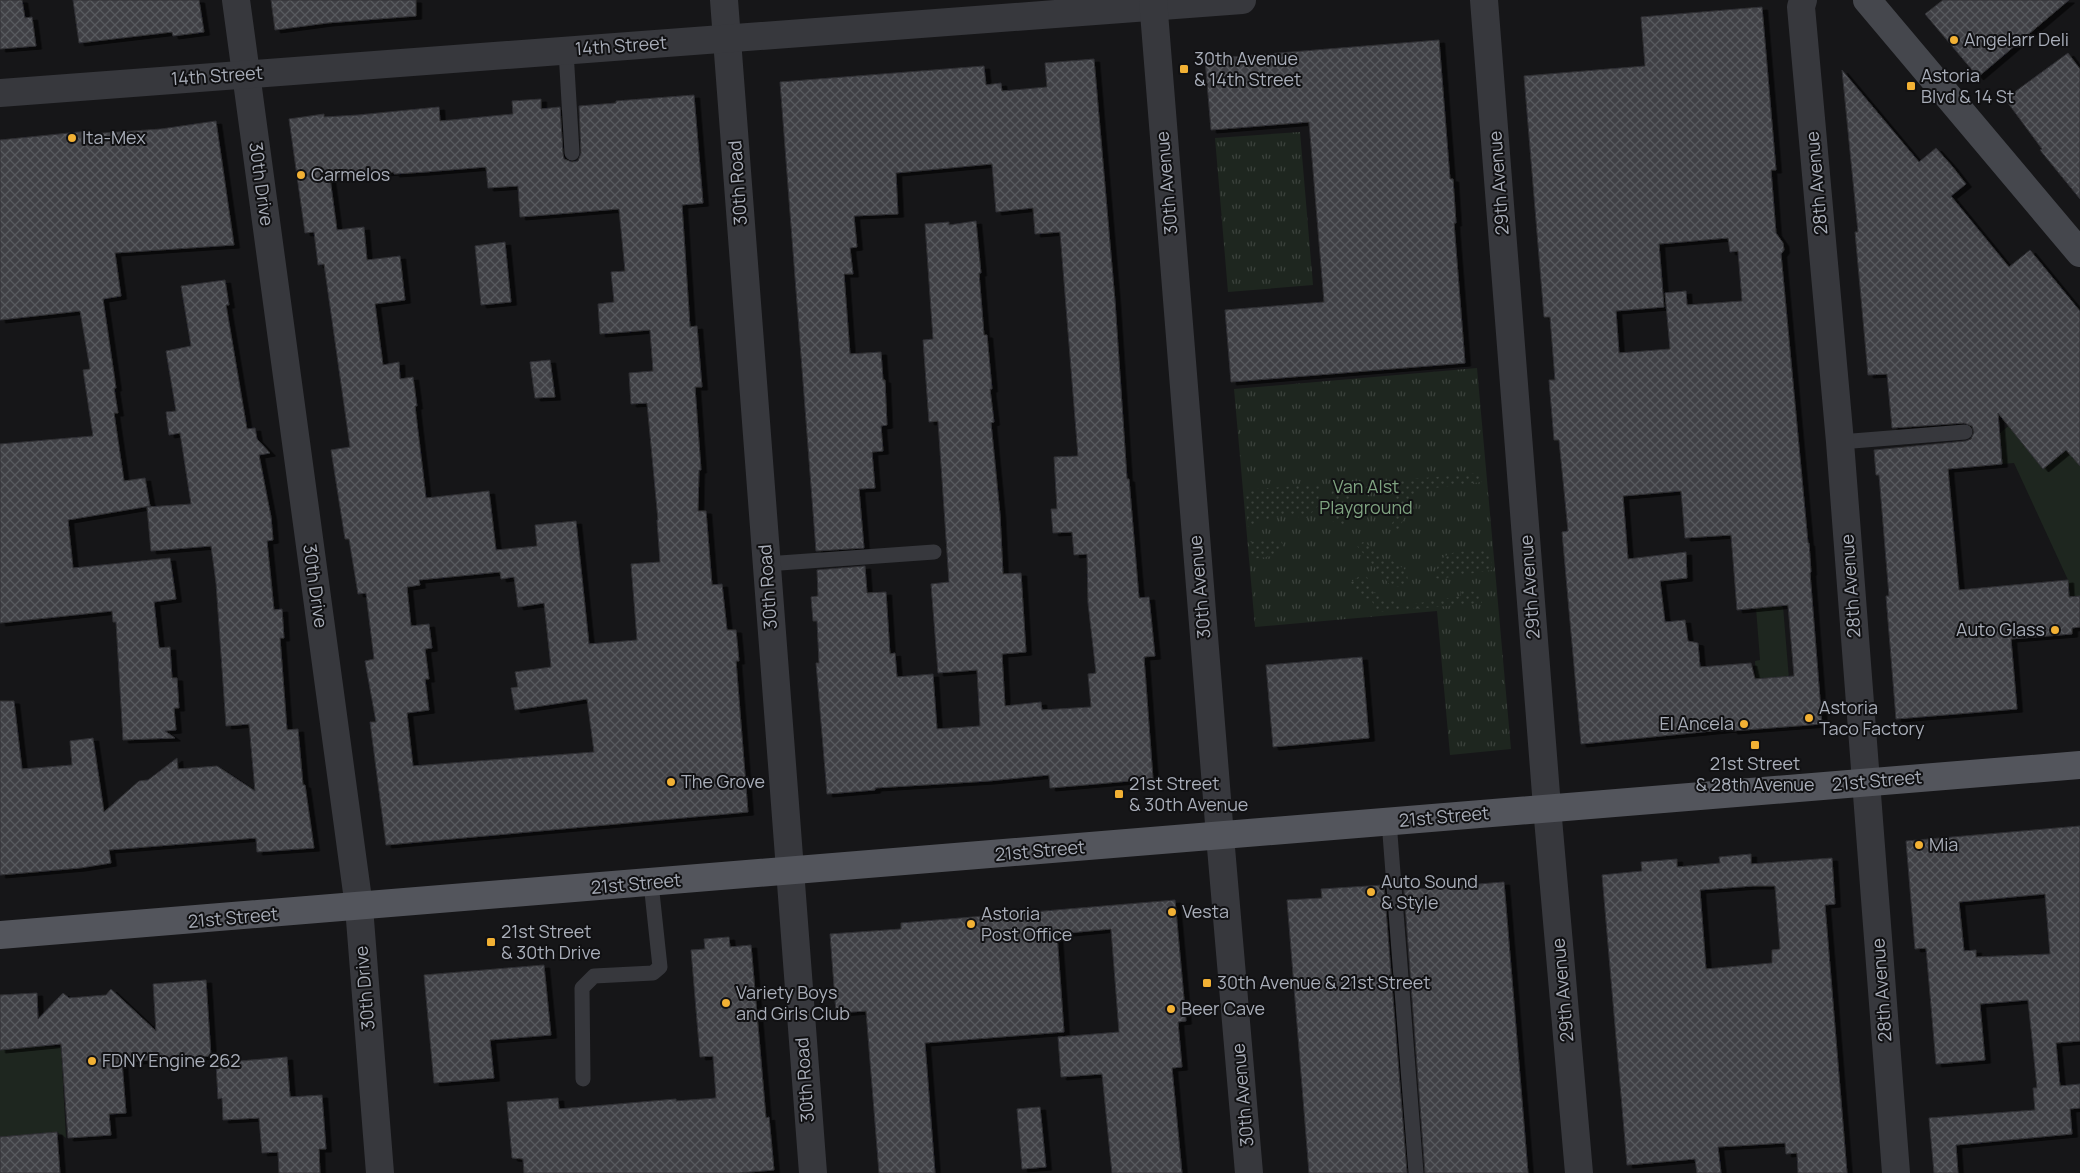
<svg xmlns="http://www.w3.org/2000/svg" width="2080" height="1173" viewBox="0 0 2080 1173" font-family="Manrope,sans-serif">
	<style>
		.grass { fill: #1e261f }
		.park { fill: url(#park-tufts) }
		.garden { fill: url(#garden-dots) }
		.building { fill: url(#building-cross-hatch); stroke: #303034; fill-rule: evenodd; filter: url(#shadow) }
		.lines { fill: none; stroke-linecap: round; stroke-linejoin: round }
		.service { stroke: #37383d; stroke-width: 15 }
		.minor { stroke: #37383d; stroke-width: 28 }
		.tertiary { stroke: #37383d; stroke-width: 28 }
		.secondary { stroke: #45474d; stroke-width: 28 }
		.primary { stroke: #53555c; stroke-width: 28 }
		.poi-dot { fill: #f2b134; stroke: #111113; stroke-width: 2 }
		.labels { text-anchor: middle; stroke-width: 4; stroke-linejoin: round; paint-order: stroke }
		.poi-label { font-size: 18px; fill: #a8adb8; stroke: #111113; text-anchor: start }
		.street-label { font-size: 18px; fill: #a8adb8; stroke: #111113 }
		.park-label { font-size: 18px; fill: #7fa381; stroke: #111113 }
	</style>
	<defs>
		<pattern id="park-tufts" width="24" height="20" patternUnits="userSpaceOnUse" patternTransform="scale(1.25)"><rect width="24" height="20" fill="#1e261f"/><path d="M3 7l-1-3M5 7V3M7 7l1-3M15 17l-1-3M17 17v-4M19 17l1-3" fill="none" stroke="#3c433d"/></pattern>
		<pattern id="garden-dots" width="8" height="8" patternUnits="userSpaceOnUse" patternTransform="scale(1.25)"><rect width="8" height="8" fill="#1e261f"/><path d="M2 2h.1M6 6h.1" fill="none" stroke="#3c433d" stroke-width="1.8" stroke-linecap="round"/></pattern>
		<pattern id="building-cross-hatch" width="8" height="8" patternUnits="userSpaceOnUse" patternTransform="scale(1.25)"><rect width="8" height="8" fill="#404145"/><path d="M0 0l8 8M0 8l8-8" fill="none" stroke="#595a5e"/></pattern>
		<filter id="shadow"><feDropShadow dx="5.5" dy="3" stdDeviation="0" flood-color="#0009"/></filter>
	</defs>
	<rect width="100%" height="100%" fill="#161618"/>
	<!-- grass -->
	<g class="grass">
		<path d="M2058,384L2028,450L2043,469L2066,450L2069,454L2080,445V596L2069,597L2068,580L2014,463L2002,464L1999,434Z"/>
		<path d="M1783,606L1793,727L1758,729L1755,661L1760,660L1756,608Z"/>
		<path d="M39,1046L61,1047L66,1138L57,1132L0,1137V1050Z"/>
	</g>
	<!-- park -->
	<g class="park">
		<path d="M1300,132L1313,285L1228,292L1215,138Z"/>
		<path d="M1477,368L1511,749L1450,755L1437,611L1255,627L1234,389Z"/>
	</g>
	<!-- garden -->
	<g class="garden">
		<path d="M1480,473L1482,482L1419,490L1398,530H1393L1391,526L1396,515L1395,498C1379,488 1370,490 1353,497L1348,510L1346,525L1341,527L1331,520L1329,504L1333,486Z"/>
		<path d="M1320,484L1318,506L1307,518H1299L1298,513L1263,520L1248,527L1245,490Z"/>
		<path d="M1281,539L1283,545L1280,555L1252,559L1249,542Z"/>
		<path d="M1363,542L1373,548L1386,562L1391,560L1407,571L1408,583L1401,587L1390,585L1357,546Z"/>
		<path d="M1490,550L1492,570L1439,579L1436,578C1436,545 1465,553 1490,550Z"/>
		<path d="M1361,575L1367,577L1374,593L1380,594L1385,601L1400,600L1402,606L1461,596V590L1477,592L1482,598V603L1377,612L1371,599C1359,598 1354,594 1350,583Z"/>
	</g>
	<!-- building -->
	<g class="building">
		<path d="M0,0H22L25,18L32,17L36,46L0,49Z"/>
		<path d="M73,0H199L204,32L173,36L172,32L79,43Z"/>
		<path d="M271,0H416V16L327,23L275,30Z"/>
		<path d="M1943,0H2069L1978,77L1925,14Z"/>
		<path d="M1762,7L1776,170H1771L1776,233L1783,243L1784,250L1781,254L1808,543H1809L1811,572L1810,573L1822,724L1732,731V729L1581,744L1562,532L1568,531L1559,440H1554L1549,380H1555L1550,317H1544L1524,76L1645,66L1641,17ZM1728,238L1730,252L1738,251L1742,301L1687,305L1686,291L1665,293L1670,349L1619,353L1616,311L1664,307L1659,244ZM1681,491L1685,538L1731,535L1737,610L1788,605L1794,676L1755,679L1751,663L1700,667L1698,643L1688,641L1685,620L1665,622L1660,581L1687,578L1686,552L1628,559L1623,496Z"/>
		<path d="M1439,40L1450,179H1453L1456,223H1454L1465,363L1231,382L1225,310L1324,302L1309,122L1211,130L1205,59Z"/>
		<path d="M2068,53L2080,69V199L2040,150L2042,149L2005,99Z"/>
		<path d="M1094,59L1115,301L1127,479H1129L1139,598L1149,597L1155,656L1144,657L1153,779L1050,788L1049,775L989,781L875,788V790L827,794L816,663H819L817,621H813L811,597L818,596L817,570L865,566L867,593L886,592L890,654L895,653L897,677L933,674L937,729L980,726L977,670L938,673L931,584L949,582L938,421L929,422L923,340L933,339L925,224L949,222V225L976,221L981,273H979L984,335H987L992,389H990L994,422L991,423L1000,514L1003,574L1021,573L1026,652L1002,654L1005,706L1041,702L1042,710L1091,707L1088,674L1096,673L1088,603L1087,554L1074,555L1072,532L1053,533L1051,509H1057L1054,457L1078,456L1060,232L1035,234L1033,208L996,212L992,164L896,173L898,214L854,216L857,247L850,248L853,274H844L850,354L881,352L883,380H885L887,425L881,426L883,451L872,452L875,488L859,489L864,548L816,551L780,82L984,66L986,85L1001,83L1002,91L1047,87L1045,63Z"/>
		<path d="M1842,70L1919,162L1936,148L1952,166L1966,184L1951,196L2009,267L2030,250L2080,311V466L2066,450L2043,469L1998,413L2002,464L1948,469L1959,590L2068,580L2069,597L2080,596V627L2072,628V634L2011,639L2017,709L1896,719L1886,596H1889L1879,475H1876L1874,450L1966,441L1971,439L1974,432L1972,426L1964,423L1892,428L1887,374L1868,375L1855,232H1858Z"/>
		<path d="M694,95L703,203L682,205L690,327L697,326L702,387H695L701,470H699L698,511H706L712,585L722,584L727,630H736L739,661H736L748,812L386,845L370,722H376L365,661L374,659L366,593L358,594L349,539H345L331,450L350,447L324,264L318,265L314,232L305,233L289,119L324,114V117L358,115L439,107L440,121L451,120L513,114L512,101L541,99V109L560,107L563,154L564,159L572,162L578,161L581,153L579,106L616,103V101ZM486,167L488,188L518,186L520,217L619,209L625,271L611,272L614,302L598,304L600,334L650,330L653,371L629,373L631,404L647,403L658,520H657L660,562L631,564L637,640L589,644L576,521L535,525L537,546L496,550L489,491L426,498L415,406H417L413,377L400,379L399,362L383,365L375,304L405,300L400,256L367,260L364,227L337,230L330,178L394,172V174L425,172ZM500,572L501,579L514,577L518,607L544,603L551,667L515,672L518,687L511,688L515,710L587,699L594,752L413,766L407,713L429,710L425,679H429L425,649L432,648L429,624L411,626L407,587L420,585L419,580Z"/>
		<path d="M216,121L234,245L115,253L121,296L103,299L116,388H114L118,413H114L124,481L145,478L150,506L68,520L73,568L170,558L176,599L154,602L159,648L170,647L172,678H177L179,708H174L176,730L165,731L175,738L123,740L116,622H113L112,611L0,623V444L93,436L83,370L90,369L80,311L0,320V140L89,131V134L161,129Z"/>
		<path d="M505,242L511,302L481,305L475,246Z"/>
		<path d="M225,280L229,305H226L247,429L255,428L257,439L270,453L259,455L271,517L273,540L267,541L274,610L282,609L284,638H280L287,730L298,729L303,785H305L314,848L257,852L256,838L109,850L111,863L80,868L0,875V701H14L22,769L72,765L70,741L93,738L104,812L139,781L148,780L177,758L178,769L217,766L255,791L249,724L226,726L216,583L211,546L151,551L147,507L191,504L180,433L169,435L166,412L176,411L166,351L191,346L181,286Z"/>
		<path d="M550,360L555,397L535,398L530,362Z"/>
		<path d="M1362,657L1369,738L1273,747L1266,665Z"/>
		<path d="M2080,826V1041L2056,1043L2060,1086L2080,1084V1108L2070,1109L2072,1134L1956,1145L1958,1173H1934L1929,1118L2035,1110L2033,1088H2037L2028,1000L1980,1004L1985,1060L1936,1064L1926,948L1915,949L1906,841ZM2045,894L2050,954L1976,957V950L1964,951L1959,902Z"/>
		<path d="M1751,854V864L1832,858L1835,904L1825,905L1847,1173H1798L1797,1153L1786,1154L1785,1143L1718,1147L1721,1173H1697L1695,1159L1627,1165L1602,875L1642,871L1641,862L1677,859V867L1720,863L1719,857ZM1753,886H1775L1780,949L1772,950V963L1706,969L1700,890Z"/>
		<path d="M1504,882L1528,1173H1425L1404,890Z"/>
		<path d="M1384,885L1407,1173H1309L1287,900L1322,898L1321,889Z"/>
		<path d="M1175,900L1186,1021L1178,1022L1182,1067L1172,1068L1182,1173H1112L1102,1074L1061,1077L1058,1037L1119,1032L1111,929L1057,934L1064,1032L925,1043L935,1173H879L866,1011L836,1013L830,934L901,929V923Z"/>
		<path d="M729,937L730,947L751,945L766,1118L769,1117L774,1170L738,1173H524L523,1159L512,1158L507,1102L558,1098L559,1109L676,1099V1101L716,1098L713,1056L700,1057L691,950L705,949L704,939Z"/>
		<path d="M544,965L551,1035L490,1040L494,1078L434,1083L424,975Z"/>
		<path d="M206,980L211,1056L122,1062L126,1113L109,1114L111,1135L68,1138L61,1044L0,1050V995L37,993L38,1019L63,993L69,998L106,995L111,989L156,1031L153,984Z"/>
		<path d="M287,1057L290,1097L322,1095L326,1149H319L320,1173H279L278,1152L262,1153L259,1118L223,1120L222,1098L218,1099L216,1063Z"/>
		<path d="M1040,1107L1046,1167L1022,1169L1017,1109Z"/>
		<path d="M57,1132L60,1173H0V1137Z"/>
	</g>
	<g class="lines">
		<!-- service -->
		<g class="service">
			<path d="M566,51L572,153"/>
			<path d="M1840,442L1965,432"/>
			<path d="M766,564L934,552"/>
			<path d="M1389,821L1416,1173"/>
			<path d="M583,1079L582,988L594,976L653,973L660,967L651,883"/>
		</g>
		<!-- minor -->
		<g class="minor">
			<path d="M236,0L359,907L380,1173"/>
			<path d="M724,0L813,1173"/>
			<path d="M1484,0L1547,807L1579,1173"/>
			<path d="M1803,0L1801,7L1840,442L1896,1173"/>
			<path d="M0,93L1242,0"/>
		</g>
		<!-- tertiary -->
		<path class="tertiary" d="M1153,0L1220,836L1249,1173"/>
		<!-- secondary -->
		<path class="secondary" d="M1867,0L2080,253"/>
		<!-- primary -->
		<path class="primary" d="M0,935L2080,765"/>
	</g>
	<!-- markers -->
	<g class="poi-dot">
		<circle cx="1954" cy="40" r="5"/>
		<rect x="1179" y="64" width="10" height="10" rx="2.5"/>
		<rect x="1906" y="81" width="10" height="10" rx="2.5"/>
		<circle cx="72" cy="138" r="5"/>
		<circle cx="301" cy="175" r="5"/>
		<circle cx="2055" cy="630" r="5"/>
		<circle cx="1809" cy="718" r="5"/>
		<circle cx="1744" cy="724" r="5"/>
		<rect x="1750" y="740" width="10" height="10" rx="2.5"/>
		<circle cx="671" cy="782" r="5"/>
		<rect x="1114" y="789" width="10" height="10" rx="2.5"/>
		<circle cx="1919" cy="845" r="5"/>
		<circle cx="1371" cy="892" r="5"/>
		<circle cx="1172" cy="912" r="5"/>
		<circle cx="971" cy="924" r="5"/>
		<rect x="486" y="937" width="10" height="10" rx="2.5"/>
		<rect x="1202" y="978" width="10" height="10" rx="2.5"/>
		<circle cx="726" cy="1003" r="5"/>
		<circle cx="1171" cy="1009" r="5"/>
		<circle cx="92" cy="1061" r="5"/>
	</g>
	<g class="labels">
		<!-- poi labels -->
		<g class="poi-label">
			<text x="1964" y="46">Angelarr Deli</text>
			<text x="1194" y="65">30th Avenue<tspan x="1194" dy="21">&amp; 14th Street</tspan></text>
			<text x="1921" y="82">Astoria<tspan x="1921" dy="21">Blvd &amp; 14 St</tspan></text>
			<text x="82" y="144">Ita-Mex</text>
			<text x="311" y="181">Carmelos</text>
			<text x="2045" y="636" text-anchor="end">Auto Glass</text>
			<text x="1819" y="714">Astoria<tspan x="1819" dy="21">Taco Factory</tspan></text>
			<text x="1734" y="730" text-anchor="end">El Ancela</text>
			<text x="1755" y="770" text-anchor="middle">21st Street<tspan x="1755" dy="21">&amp; 28th Avenue</tspan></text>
			<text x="681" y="788">The Grove</text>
			<text x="1129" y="790">21st Street<tspan x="1129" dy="21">&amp; 30th Avenue</tspan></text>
			<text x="1929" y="851">Mia</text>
			<text x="1381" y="888">Auto Sound<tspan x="1381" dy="21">&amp; Style</tspan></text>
			<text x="1182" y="918">Vesta</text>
			<text x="981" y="920">Astoria<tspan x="981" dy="21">Post Office</tspan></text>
			<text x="501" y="938">21st Street<tspan x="501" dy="21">&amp; 30th Drive</tspan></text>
			<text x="1217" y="989">30th Avenue &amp; 21st Street</text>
			<text x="736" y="999">Variety Boys<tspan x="736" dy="21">and Girls Club</tspan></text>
			<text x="1181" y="1015">Beer Cave</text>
			<text x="102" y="1067">FDNY Engine 262</text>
		</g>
		<!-- street labels -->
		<g class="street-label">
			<text transform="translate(621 46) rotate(-4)" y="6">14th Street</text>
			<text transform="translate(217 76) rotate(-4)" y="6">14th Street</text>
			<text transform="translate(738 183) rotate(-94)" y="6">30th Road</text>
			<text transform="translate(1167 183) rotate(-95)" y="6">30th Avenue</text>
			<text transform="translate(1499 183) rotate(-94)" y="6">29th Avenue</text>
			<text transform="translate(1817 183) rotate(-95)" y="6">28th Avenue</text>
			<text transform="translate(261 184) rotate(82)" y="6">30th Drive</text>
			<text transform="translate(315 586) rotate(82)" y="6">30th Drive</text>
			<text transform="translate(1851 586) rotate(-94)" y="6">28th Avenue</text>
			<text transform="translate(768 587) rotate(-94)" y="6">30th Road</text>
			<text transform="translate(1200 587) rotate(-95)" y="6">30th Avenue</text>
			<text transform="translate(1530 587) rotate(-94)" y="6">29th Avenue</text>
			<text transform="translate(1877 781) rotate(-5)" y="6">21st Street</text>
			<text transform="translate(1444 817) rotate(-5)" y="6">21st Street</text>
			<text transform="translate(1040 851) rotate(-5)" y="6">21st Street</text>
			<text transform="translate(636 884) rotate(-5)" y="6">21st Street</text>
			<text transform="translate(233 918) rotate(-5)" y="6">21st Street</text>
			<text transform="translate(365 988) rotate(-95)" y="6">30th Drive</text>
			<text transform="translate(1563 990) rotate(-95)" y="6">29th Avenue</text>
			<text transform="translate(1882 990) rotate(-94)" y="6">28th Avenue</text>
			<text transform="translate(805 1080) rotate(-94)" y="6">30th Road</text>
			<text transform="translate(1243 1095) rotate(-95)" y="6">30th Avenue</text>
		</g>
		<!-- park labels -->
		<g class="park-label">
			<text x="1366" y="493">Van Alst<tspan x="1366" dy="21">Playground</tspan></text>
		</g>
	</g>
</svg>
